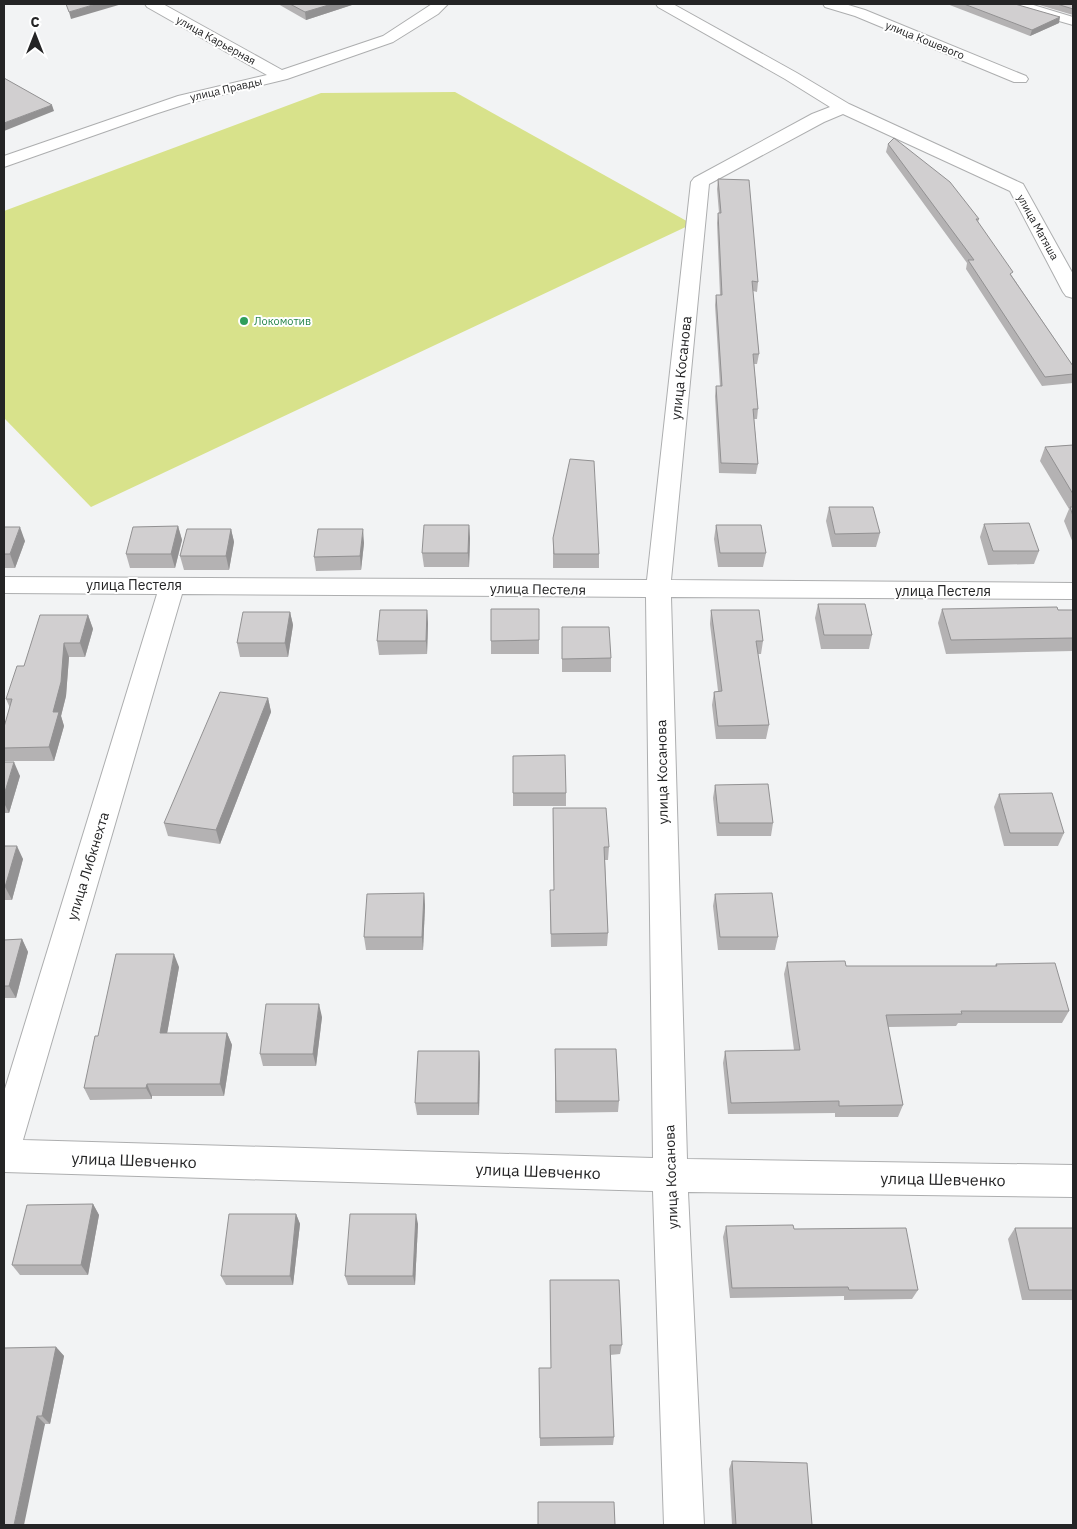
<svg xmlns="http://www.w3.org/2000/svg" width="1077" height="1529" viewBox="0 0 1077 1529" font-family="'IBM Plex Sans',sans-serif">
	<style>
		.green { fill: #d8e28b }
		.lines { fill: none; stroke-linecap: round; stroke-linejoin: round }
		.minor-casing { stroke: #adaeaf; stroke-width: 2 }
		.minor { fill: #fff; fill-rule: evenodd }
		.wall { fill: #b4b2b3 }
		.shaded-wall { fill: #929192 }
		.building { fill: #d1cfd0; stroke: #929192 }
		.leisure-dot { fill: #2e9e5b; stroke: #fff; stroke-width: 2 }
		.labels { text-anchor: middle; stroke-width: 4; stroke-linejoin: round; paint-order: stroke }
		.far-street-label { font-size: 11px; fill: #242425; stroke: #fff }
		.far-leisure-label { font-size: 11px; fill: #27864d; stroke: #fff; text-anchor: start }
		.street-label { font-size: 14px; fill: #242425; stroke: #fff }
		.near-street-label { font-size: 16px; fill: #242425; stroke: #fff }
	</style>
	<rect width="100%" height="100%" fill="#f2f3f4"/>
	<!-- green -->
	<path class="green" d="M455,92L692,224L91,507L4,418V211L321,93Z"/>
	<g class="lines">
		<!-- minor casing -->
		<g class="minor-casing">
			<g id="minor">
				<path d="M145,4H163L282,70L383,36L432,4H448L438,14L393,42L287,79L189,103L155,114L4,167V156L178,96L267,75L147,7Z"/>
				<path d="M656,4H673L797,73L849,104L1023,184L1073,274V298L1066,296L1063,292L1010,191L843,114L824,122L709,184L671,580L1073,583V599L671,597L687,1159L1073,1165V1197L688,1192L704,1525H664L653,1191L4,1172V1092L157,594L4,593V577L647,580L691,182L694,178L812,114L830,107L785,79L658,7ZM182,594L646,597L653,1158L23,1140Z"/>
				<path d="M823,4H845L865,10L1026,76L1028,79L1026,82H1014L855,16L825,7Z"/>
				<path d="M1008,4H1030L1073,17V25L1010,7Z"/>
			</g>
		</g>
		<!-- minor -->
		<use href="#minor" class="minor"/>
	</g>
	<!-- wall -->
	<g class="wall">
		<path d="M278,4H355L306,20Z"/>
		<path d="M947,4H1015L1059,23L1030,36Z"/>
		<path d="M1036,4H1073V15Z"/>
		<path d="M888,144L979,219L978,222L1012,276L1073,366V383L1042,386L966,269L967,263L886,152Z"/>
		<path d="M718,179L758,282L757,292L753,291L759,354L757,364H754L758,409L757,419H754L758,464L756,474L719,473L715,396L716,386H720L715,305L716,295H720L717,223L718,213H719L717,189Z"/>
		<path d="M1073,445V543L1064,521L1069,509L1040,461L1045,447Z"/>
		<path d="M829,507L880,533L876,547H832L826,521Z"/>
		<path d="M984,524L1039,551L1034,564L988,565L980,537Z"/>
		<path d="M469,525L470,539L469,567H424L422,553Z"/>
		<path d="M716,525L766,553L763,567H718L714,539Z"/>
		<path d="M178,526L182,540L175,568H130L126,554Z"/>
		<path d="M4,527L25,541L15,568H4Z"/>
		<path d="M231,529L234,542L229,570H184L180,556Z"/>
		<path d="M553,538L599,554V568H553Z"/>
		<path d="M364,543L361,570L316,571L314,557Z"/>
		<path d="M818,604L872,635L869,649H821L815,618Z"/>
		<path d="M539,609V654H491V641Z"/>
		<path d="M942,609L1073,610V651L946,654L938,623Z"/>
		<path d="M427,610L428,624L427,654L379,655L377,641Z"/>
		<path d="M711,610L763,641L761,654H758L769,725L766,739H716L712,705L714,692L718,691L710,624Z"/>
		<path d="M290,612L293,625L288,657H240L237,643Z"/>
		<path d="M88,615L93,629L85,657H69L66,696L61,716L64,726L54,761H4V748L10,708L6,699L24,666Z"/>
		<path d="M562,627L611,658V672H562Z"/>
		<path d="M268,698L271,712L220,844L168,836L164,823Z"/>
		<path d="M513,756L566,793V806H513Z"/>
		<path d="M4,762L20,776L9,813H4Z"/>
		<path d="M715,785L773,823L771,836H717L713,798Z"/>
		<path d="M999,794L1064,833L1058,846H1004L994,807Z"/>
		<path d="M553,808L609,847L608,860H605L608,933L607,946L551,947L550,903L554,890Z"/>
		<path d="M4,846L23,859L12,900H4Z"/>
		<path d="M424,893L425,906L423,950H366L364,937Z"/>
		<path d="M715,894L778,937L775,950H718L713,906Z"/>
		<path d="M22,939L28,952L16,998H4V940Z"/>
		<path d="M787,962L846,966H995L996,964L1069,1011L1062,1023H958L956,1026L888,1027L903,1105L898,1117H835V1113L728,1114L723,1063L725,1051L794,1050L784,974Z"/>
		<path d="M179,967L167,1033H227L232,1045L224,1096H152V1099L90,1100L84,1088L98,1036Z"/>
		<path d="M322,1017L316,1066H263L260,1054Z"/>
		<path d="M555,1049L619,1101L618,1112L555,1113Z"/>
		<path d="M479,1051L480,1063L479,1115H417L415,1103Z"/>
		<path d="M93,1204L99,1215L88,1275H20L12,1265Z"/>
		<path d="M296,1214L300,1224L293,1285H226L221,1276Z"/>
		<path d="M418,1224L415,1285H348L345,1276Z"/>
		<path d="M726,1226L794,1229L918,1290L912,1299L844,1300V1296L730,1298L723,1237Z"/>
		<path d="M1015,1228H1073V1300H1022L1008,1239Z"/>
		<path d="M550,1290L622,1345L620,1354L610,1355L614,1437L613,1445L540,1446L539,1368H551Z"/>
		<path d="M56,1347L64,1356L50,1424H45L4,1525Z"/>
		<path d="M732,1461L812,1525H732L729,1469Z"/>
	</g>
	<!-- shaded-wall -->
	<g class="shaded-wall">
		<path d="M96,4H122L71,19L69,12Z"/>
		<path d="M332,4H355L306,20L305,12Z"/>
		<path d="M1060,17L1059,23L1030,36L1032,30Z"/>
		<path d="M52,105L54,111L4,131V123Z"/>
		<path d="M469,525L470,539L469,567L468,553Z"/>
		<path d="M178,526L182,540L175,568L171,554Z"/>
		<path d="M20,527L25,541L15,568L10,554Z"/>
		<path d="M231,529L234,542L229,570L226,556Z"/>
		<path d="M363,529L364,543L361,570L360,556Z"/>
		<path d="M427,610L428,624L427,654L426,641Z"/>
		<path d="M290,612L293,625L288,657L285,643Z"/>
		<path d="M88,615L93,629L85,657L80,643Z"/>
		<path d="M64,643L69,657L66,696L61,716L64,726L54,761L49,747L53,712Z"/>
		<path d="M268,698L271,712L220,844L216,830Z"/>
		<path d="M14,762L20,776L9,813L4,803V795Z"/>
		<path d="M17,846L23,859L12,900L5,887Z"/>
		<path d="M424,893L425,906L423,950L422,937Z"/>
		<path d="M22,939L28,952L16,998L9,986Z"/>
		<path d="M174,954L179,967L165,1045L160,1033Z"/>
		<path d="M319,1004L322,1017L316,1066L313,1054Z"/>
		<path d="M227,1033L232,1045L224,1096L220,1084Z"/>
		<path d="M479,1051L480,1063L479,1115L478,1103Z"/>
		<path d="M147,1084L152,1096V1099L146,1088Z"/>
		<path d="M93,1204L99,1215L88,1275L81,1265Z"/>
		<path d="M296,1214L300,1224L293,1285L290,1276Z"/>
		<path d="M416,1214L418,1224L415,1285L413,1276Z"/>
		<path d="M56,1347L64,1356L50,1424L42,1416Z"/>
		<path d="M37,1416L45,1424L24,1525H14Z"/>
	</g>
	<!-- building -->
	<g class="building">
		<path d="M66,4H96L69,12Z"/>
		<path d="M290,4H332L305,12Z"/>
		<path d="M964,4H1015L1060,17L1032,30Z"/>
		<path d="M1057,4H1073V9Z"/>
		<path d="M4,78L52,105L4,123Z"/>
		<path d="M894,138L950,182L979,219H976L1013,272L1010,274L1073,366V374L1045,377L968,260H974L888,144Z"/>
		<path d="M718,179L749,180L758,282L752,281L759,354H753L758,409H753L758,464L721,463L716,386H722L716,295H722L718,213H721Z"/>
		<path d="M1073,445V494L1045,447Z"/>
		<path d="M570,459L594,461L599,554H554L553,538Z"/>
		<path d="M829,507H873L880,533L835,534Z"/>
		<path d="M1070,507H1073V516Z"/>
		<path d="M1029,523L1039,551H993L984,524Z"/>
		<path d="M424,525H469L468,553H422Z"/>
		<path d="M716,525H761L766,553H720Z"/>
		<path d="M178,526L171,554H126L133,527Z"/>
		<path d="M4,527H20L10,554H4Z"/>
		<path d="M187,529H231L226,556H180Z"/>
		<path d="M318,529H363L360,556L314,557Z"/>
		<path d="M818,604H865L872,635H824Z"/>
		<path d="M1057,607L1058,610H1073V638L951,640L942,609Z"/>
		<path d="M491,609H539V640L491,641Z"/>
		<path d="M380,610H427L426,641H377Z"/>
		<path d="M711,610H759L763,641H756L769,725L718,726L714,692L722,691Z"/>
		<path d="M243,612H290L285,643H237Z"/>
		<path d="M40,615H88L80,643H64L61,682L53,712H59L49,747L4,748V727L12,699H6L17,666H24Z"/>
		<path d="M562,627H609L611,658L562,659Z"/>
		<path d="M220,692L268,698L216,830L164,823Z"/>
		<path d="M565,755L566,793H513V756Z"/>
		<path d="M4,762H14L4,795Z"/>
		<path d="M768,784L773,823H719L715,785Z"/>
		<path d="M1052,793L1064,833H1010L999,794Z"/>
		<path d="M553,808H606L609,847H604L608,933L551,934L550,890H554Z"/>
		<path d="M4,846H17L5,887H4Z"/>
		<path d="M424,893L422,937H364L367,894Z"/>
		<path d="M772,893L778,937H720L715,894Z"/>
		<path d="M22,939L9,986H4V940Z"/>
		<path d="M116,954H174L160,1033H227L220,1084H147L146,1088H84L95,1036H98Z"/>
		<path d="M845,961L846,966H997L996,964L1055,963L1069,1011H961L962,1014L886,1015L903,1105L839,1106V1101L731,1103L725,1051L800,1050L787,962Z"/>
		<path d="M266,1004H319L313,1054H260Z"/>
		<path d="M555,1049H616L619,1101H556Z"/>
		<path d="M418,1051H479L478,1103H415Z"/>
		<path d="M93,1204L81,1265H12L27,1205Z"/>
		<path d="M229,1214H296L290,1276H221Z"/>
		<path d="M350,1214H416L413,1276H345Z"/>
		<path d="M793,1225L794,1229L906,1228L918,1290H849L848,1287L732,1288L726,1226Z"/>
		<path d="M1015,1228H1073V1290H1029Z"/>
		<path d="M550,1280H619L622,1345H610L614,1437L540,1438L539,1368H551Z"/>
		<path d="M56,1347L42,1416H37L14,1525H4V1348Z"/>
		<path d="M732,1461L807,1463L812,1525H736Z"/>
		<path d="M538,1502H614L615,1525H538Z"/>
	</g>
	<!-- markers -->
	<circle class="leisure-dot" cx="244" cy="321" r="5"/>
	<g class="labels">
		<!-- far-street labels -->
		<g class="far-street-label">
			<text transform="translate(216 40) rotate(29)" y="4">улица Карьерная</text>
			<text transform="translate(925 40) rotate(22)" y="4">улица Кошевого</text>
			<text transform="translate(226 89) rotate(-13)" y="4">улица Правды</text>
			<text transform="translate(1038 227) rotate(61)" y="4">улица Матяша</text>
		</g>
		<!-- far-leisure labels -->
		<g class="far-leisure-label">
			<text x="254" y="325">Локомотив</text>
		</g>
		<!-- street labels -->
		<g class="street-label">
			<text transform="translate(681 368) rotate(-84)" y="5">улица Косанова</text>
			<text x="134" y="590">улица Пестеля</text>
			<text transform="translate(538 589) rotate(1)" y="5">улица Пестеля</text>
			<text x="943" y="596">улица Пестеля</text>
			<text transform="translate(662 772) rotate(-91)" y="5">улица Косанова</text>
			<text transform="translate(88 866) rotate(-73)" y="5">улица Либкнехта</text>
			<text transform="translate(671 1177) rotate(-92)" y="5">улица Косанова</text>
		</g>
		<!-- near-street labels -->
		<g class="near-street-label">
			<text transform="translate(134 1160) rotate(2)" y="6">улица Шевченко</text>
			<text transform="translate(538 1171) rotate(2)" y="6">улица Шевченко</text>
			<text transform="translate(943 1179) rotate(1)" y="6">улица Шевченко</text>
		</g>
	</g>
	<!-- border -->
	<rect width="1077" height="1529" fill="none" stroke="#242425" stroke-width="10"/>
	<!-- north arrow -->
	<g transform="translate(35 35)" stroke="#ffffff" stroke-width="4" paint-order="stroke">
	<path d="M0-4L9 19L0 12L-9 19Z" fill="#242425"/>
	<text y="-8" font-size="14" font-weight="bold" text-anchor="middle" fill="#242425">С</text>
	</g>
</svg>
